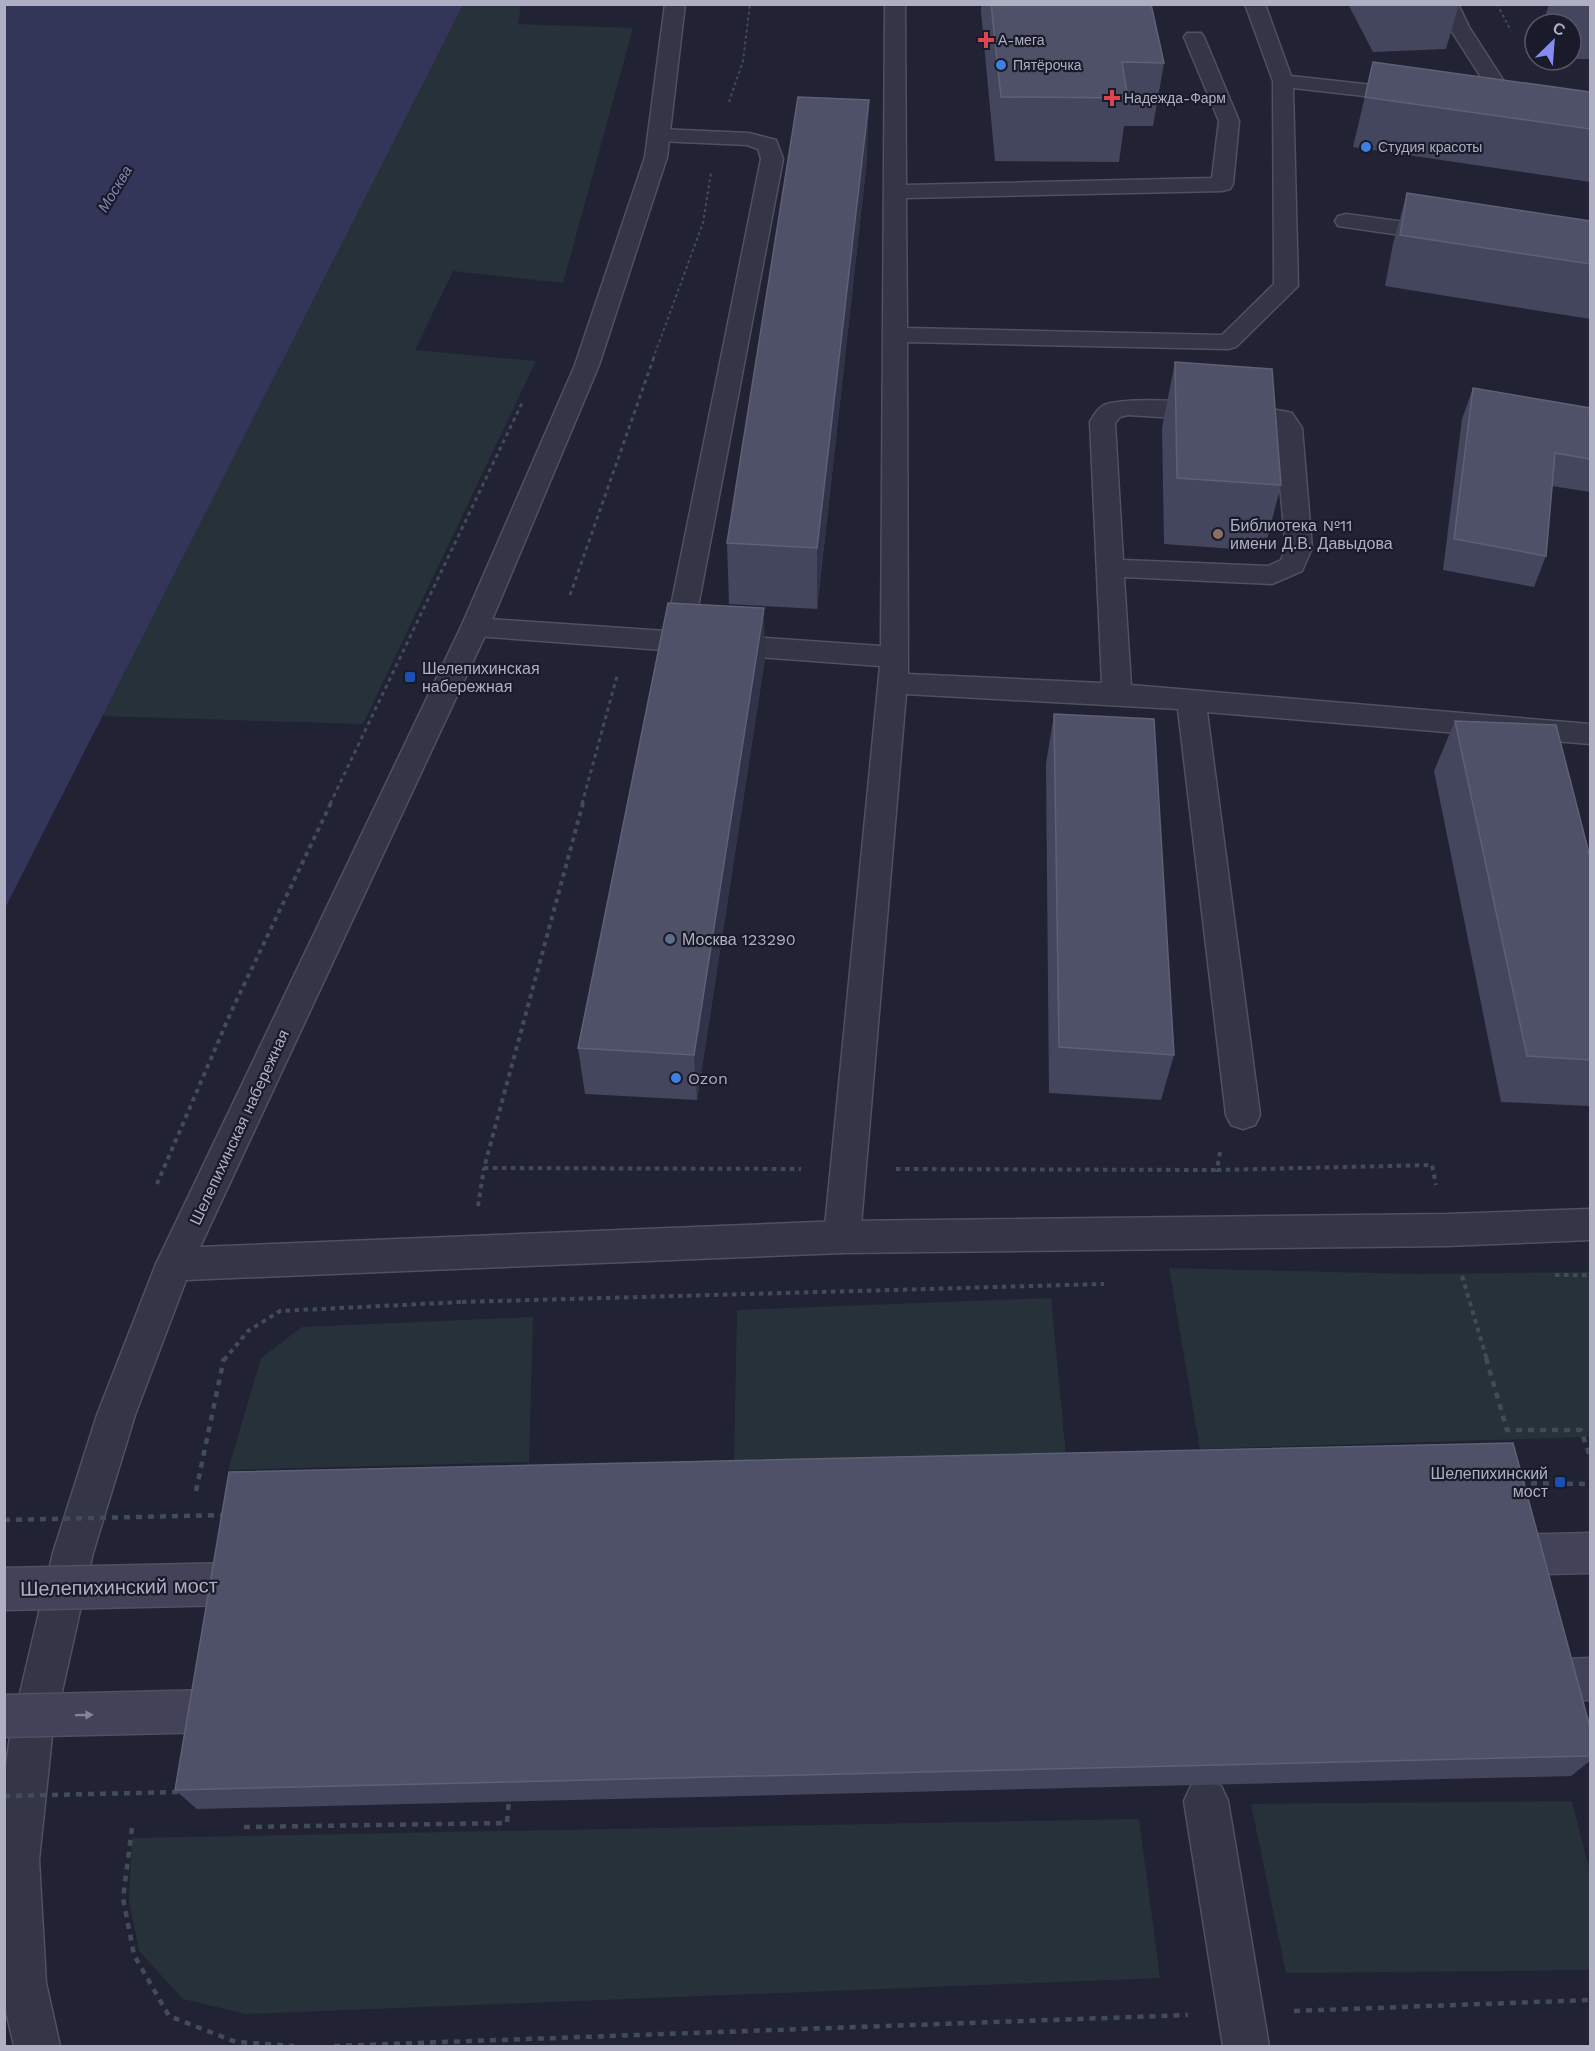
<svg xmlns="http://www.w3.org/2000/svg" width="1595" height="2051" viewBox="0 0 1595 2051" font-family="'Work Sans',sans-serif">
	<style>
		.green { fill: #263139 }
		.water { fill: #343659 }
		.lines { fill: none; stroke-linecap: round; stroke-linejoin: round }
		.service-casing { stroke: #4f5060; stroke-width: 3 }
		.tertiary-casing { stroke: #4f5060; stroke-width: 3 }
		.secondary-casing { stroke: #4f5060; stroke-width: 3 }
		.path-far3 { stroke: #424c56; stroke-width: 2; stroke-dasharray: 3 3; stroke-linecap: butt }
		.path-far2 { stroke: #424c56; stroke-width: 3; stroke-dasharray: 4 4; stroke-linecap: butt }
		.path-far1 { stroke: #424c56; stroke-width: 4; stroke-dasharray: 4.5 4.5; stroke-linecap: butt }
		.path { stroke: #424c56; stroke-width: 4.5; stroke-dasharray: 6 6; stroke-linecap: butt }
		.service { fill: #343546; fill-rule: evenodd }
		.tertiary { fill: #343546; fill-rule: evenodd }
		.secondary { fill: #424358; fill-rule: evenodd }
		.secondary-bridge-casing { stroke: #4f5060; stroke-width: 45; stroke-linecap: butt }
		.path-bridge { stroke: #424c56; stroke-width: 4.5; stroke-dasharray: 6 6; stroke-linecap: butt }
		.secondary-bridge { stroke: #424358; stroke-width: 42 }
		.wall { fill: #44465d }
		.shaded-wall { fill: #313348 }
		.building { fill: #4f5168; stroke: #5e6076; stroke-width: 1.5 }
		.oneway { fill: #838498 }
		.health-dot { fill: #e0444e; stroke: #1a1b2a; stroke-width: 2 }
		.shop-dot { fill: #3f7fe0; stroke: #1a1b2a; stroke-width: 2 }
		.education-dot { fill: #8d6e63; stroke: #1a1b2a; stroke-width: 2 }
		.transit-dot { fill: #1a4fb4; stroke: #1a1b2a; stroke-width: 2 }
		.service-dot { fill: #5c6f8a; stroke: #1a1b2a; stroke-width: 2 }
		.labels { text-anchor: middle; stroke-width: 4.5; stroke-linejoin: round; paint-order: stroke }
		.far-poi-label { font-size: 14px; fill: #aeafc2; stroke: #1a1b2a; text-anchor: start }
		.far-water-label { font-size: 15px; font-style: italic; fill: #8084ae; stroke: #1a1b2a }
		.poi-label { font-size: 16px; fill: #aeafc2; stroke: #1a1b2a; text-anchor: start }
		.street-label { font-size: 16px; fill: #aeafc2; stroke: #1a1b2a }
		.near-street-label { font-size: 20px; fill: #aeafc2; stroke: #1a1b2a }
	</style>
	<rect width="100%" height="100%" fill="#212335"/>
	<!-- green -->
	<g class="green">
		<path d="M463,5H521L518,24L633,28L563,283L453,271L415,350L536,361L363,724L102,716Z"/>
		<path d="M1169,1268L1419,1274L1590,1272V1437L1200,1449Z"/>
		<path d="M1051,1298L1066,1456L734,1464L737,1310Z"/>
		<path d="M533,1317L529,1462L228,1470L261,1358L302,1327Z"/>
		<path d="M1572,1801L1590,1872V1970L1286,1973L1251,1804Z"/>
		<path d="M1139,1819L1160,1978L246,2014L183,1999L139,1951L129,1901L132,1838Z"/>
	</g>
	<!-- water -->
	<path class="water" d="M5,4L463,5L5,908L4,5Z"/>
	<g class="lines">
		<!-- service casing -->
		<g class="service-casing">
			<g id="service">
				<path d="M885,4H905L906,185L1212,178L1219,121L1184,37L1187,33H1201L1204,37L1239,121L1233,184L1230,189L1222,191L906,198L907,328L1222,335L1274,284L1273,81L1245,4H1265L1291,76L1409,89L1416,91L1419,95L1416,99L1409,101L1293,88L1298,286L1236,347L1228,349L907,342L908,674L1102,683L1090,422C1093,416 1098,408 1104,405C1131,394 1261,405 1292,413L1302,428L1312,548L1302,571L1272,584L1124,577L1131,685L1590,724V744L1207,712L1260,1115L1255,1125L1243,1129L1231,1125L1226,1115L1178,709L906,694L860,1237L855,1248L842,1253L829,1248L824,1237L880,666L475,636L465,634L461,627L465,620L475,618L666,631L761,159L758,149L747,145L659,141L652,139L648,135L652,131L659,129L749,133L776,140L783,159L693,633L881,646ZM1128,415L1274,424L1286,548L1281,560L1268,566L1123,560L1115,423L1120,417Z"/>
				<path d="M1439,4H1458L1469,27L1516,100L1590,103V115L1502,110L1449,27Z"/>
				<path d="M1346,214L1442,227L1450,229L1453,234L1450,239L1442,241L1338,226L1335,221L1338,216Z"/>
				<path d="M1206,1779L1221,1786L1228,1801L1269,2046H1223L1184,1801L1191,1786Z"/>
			</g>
		</g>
		<!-- tertiary casing -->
		<g class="tertiary-casing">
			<path id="tertiary" d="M665,4H685L667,157L599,365L489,627L200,1247L842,1221L1447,1214L1590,1209V1240L1447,1246L842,1253L186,1280L135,1415L93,1553L52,1736L39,1860L46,1983L60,2046H14L4,2003V1780L10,1736L53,1553L97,1415L156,1264L461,627L575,365L645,157Z"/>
		</g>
		<!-- secondary casing -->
		<g class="secondary-casing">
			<g id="secondary">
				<path d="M1590,1533V1573L1499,1575L1485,1569L1479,1555L1485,1541L1499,1535Z"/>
				<path d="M1590,1658V1700L1532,1702L1517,1696L1511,1681L1517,1666L1532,1660Z"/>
			</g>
		</g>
		<!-- path-far3 -->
		<g class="path-far3">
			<path d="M1497,4L1511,31"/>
			<path d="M729,102L743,61L750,4"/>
			<path d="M653,359L703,223L711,173"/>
		</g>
		<!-- path-far2 -->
		<g class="path-far2">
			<path d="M570,595L654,357"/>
			<path d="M330,804L522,403"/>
			<path d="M582,804L617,676"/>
		</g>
		<!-- path-far1 -->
		<g class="path-far1">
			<path d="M583,803L484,1168L801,1169"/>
			<path d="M1220,1152L1217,1170L1432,1165L1436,1185"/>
			<path d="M896,1169L1217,1170"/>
			<path d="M157,1184L231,1012L331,803"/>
			<path d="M478,1206L484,1168"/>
			<path d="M1555,1275H1590"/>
			<path d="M1462,1276L1487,1360"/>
			<path d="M462,1302L1104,1284"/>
			<path d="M224,1360L248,1331L280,1311L462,1302"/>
		</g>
		<!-- path -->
		<g class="path">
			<path d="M1486,1358L1507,1430H1581L1590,1457"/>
			<path d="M1519,1483L1590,1484"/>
			<path d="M196,1491L224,1358"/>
			<path d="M244,1827L507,1823L509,1799"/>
			<path d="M132,1828L123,1898L134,1955L169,2016L236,2042L294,2046"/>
			<path d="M1294,2011L1590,2000"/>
			<path d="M334,2046L1188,2015"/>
		</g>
		<!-- service -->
		<use href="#service" class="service"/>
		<!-- tertiary -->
		<use href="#tertiary" class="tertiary"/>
		<!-- secondary -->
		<use href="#secondary" class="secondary"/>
		<!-- secondary-bridge casing -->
		<g class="secondary-bridge-casing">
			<g id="secondary-bridge">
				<path d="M4,1589L233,1584"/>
				<path d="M4,1716L213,1711"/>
			</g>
		</g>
		<!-- path-bridge -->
		<g class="path-bridge">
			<path d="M4,1520L226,1515"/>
			<path d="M4,1796L181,1792"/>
		</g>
		<!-- secondary-bridge -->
		<use href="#secondary-bridge" class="secondary-bridge"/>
	</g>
	<!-- wall -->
	<g class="wall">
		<path d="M981,4H1151L1164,63L1153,126H1124L1119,162L995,161L981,12Z"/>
		<path d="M1348,4H1459L1446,49L1373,52Z"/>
		<path d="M1549,4H1590V59H1571V24H1543Z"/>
		<path d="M1373,62L1590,92V182L1353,147Z"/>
		<path d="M867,159L817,609L729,604L727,543Z"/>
		<path d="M1407,193L1590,221V319L1385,286L1393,244Z"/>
		<path d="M1175,362L1281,485L1264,551L1164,544L1162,428Z"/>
		<path d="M1473,388L1590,408V492L1552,486L1546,556L1534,587L1443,570L1462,419Z"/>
		<path d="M765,658L697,1100L585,1094L578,1048Z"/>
		<path d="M1054,714L1174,1055L1161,1100L1049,1093L1046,764Z"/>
		<path d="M1455,721L1590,857V1106L1501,1102L1434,771Z"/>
		<path d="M1590,1727V1761L1571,1776L197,1809L175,1790Z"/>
	</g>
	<!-- shaded-wall -->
	<g class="shaded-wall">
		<path d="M869,100L867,159L817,609V548Z"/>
		<path d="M764,608L765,658L697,1100L694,1055Z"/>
	</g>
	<!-- building -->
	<g class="building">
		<path d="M991,4H1151L1164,63L1122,62L1128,98L1001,97Z"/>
		<path d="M1373,62L1590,92V129L1365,97Z"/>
		<path d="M798,97L869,100L817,548L727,543Z"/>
		<path d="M1407,193L1590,221V264L1400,235Z"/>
		<path d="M1175,362L1272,369L1281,485L1177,478Z"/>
		<path d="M1473,388L1590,408V459L1555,453L1546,556L1454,539Z"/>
		<path d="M668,603L764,608L694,1055L578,1048Z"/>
		<path d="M1054,714L1154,719L1174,1055L1059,1047Z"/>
		<path d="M1455,721L1556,725L1590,857V1060L1527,1056Z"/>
		<path d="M1513,1443L1590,1727V1756L175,1790L229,1472Z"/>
	</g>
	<!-- one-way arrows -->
	<defs><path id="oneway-solid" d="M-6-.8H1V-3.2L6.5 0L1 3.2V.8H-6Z" transform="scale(1.5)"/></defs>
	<use class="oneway" href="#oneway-solid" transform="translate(84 1715) rotate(-1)"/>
	<!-- markers -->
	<g class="health-dot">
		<path d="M983 31h6v6h6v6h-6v6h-6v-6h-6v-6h6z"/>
		<path d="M1109 89h6v6h6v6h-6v6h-6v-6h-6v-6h6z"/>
	</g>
	<g class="shop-dot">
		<circle cx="1001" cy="65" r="6"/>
		<circle cx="1366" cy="147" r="6"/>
		<circle cx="676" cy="1078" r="6"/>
	</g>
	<circle class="education-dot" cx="1218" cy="534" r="6"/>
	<g class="transit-dot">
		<rect x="404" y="671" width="12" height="12" rx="3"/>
		<rect x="1554" y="1476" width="12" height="12" rx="3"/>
	</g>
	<circle class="service-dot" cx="670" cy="939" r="6"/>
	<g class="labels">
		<!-- far-poi labels -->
		<g class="far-poi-label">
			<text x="998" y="45">А-мега</text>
			<text x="1013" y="70">Пятёрочка</text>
			<text x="1124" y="103">Надежда-Фарм</text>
			<text x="1378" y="152">Студия красоты</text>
		</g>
		<!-- far-water labels -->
		<g class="far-water-label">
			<text transform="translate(115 189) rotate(-59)" y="5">Москва</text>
		</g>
		<!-- poi labels -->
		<g class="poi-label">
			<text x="1230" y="531">Библиотека №11<tspan x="1230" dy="18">имени Д.В. Давыдова</tspan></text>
			<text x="422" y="674">Шелепихинская<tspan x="422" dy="18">набережная</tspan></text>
			<text x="682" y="945">Москва 123290</text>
			<text x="688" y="1084">Ozon</text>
			<text x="1548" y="1479" text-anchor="end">Шелепихинский<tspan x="1548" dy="18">мост</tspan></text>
		</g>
		<!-- street labels -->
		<g class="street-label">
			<text transform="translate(239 1127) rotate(-65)" y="6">Шелепихинская набережная</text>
		</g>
		<!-- near-street labels -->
		<g class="near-street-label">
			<text transform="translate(119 1587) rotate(-1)" y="7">Шелепихинский мост</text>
		</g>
	</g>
	<!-- border -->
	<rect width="1595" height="2051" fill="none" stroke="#aeafc2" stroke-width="12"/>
	<!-- north arrow -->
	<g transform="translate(1553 42) rotate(25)"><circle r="28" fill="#1a1b2a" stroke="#555667" stroke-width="1.5"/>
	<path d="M0-4.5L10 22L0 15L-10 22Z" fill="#868bf0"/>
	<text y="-9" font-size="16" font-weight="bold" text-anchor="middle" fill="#aeafc2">С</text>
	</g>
</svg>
